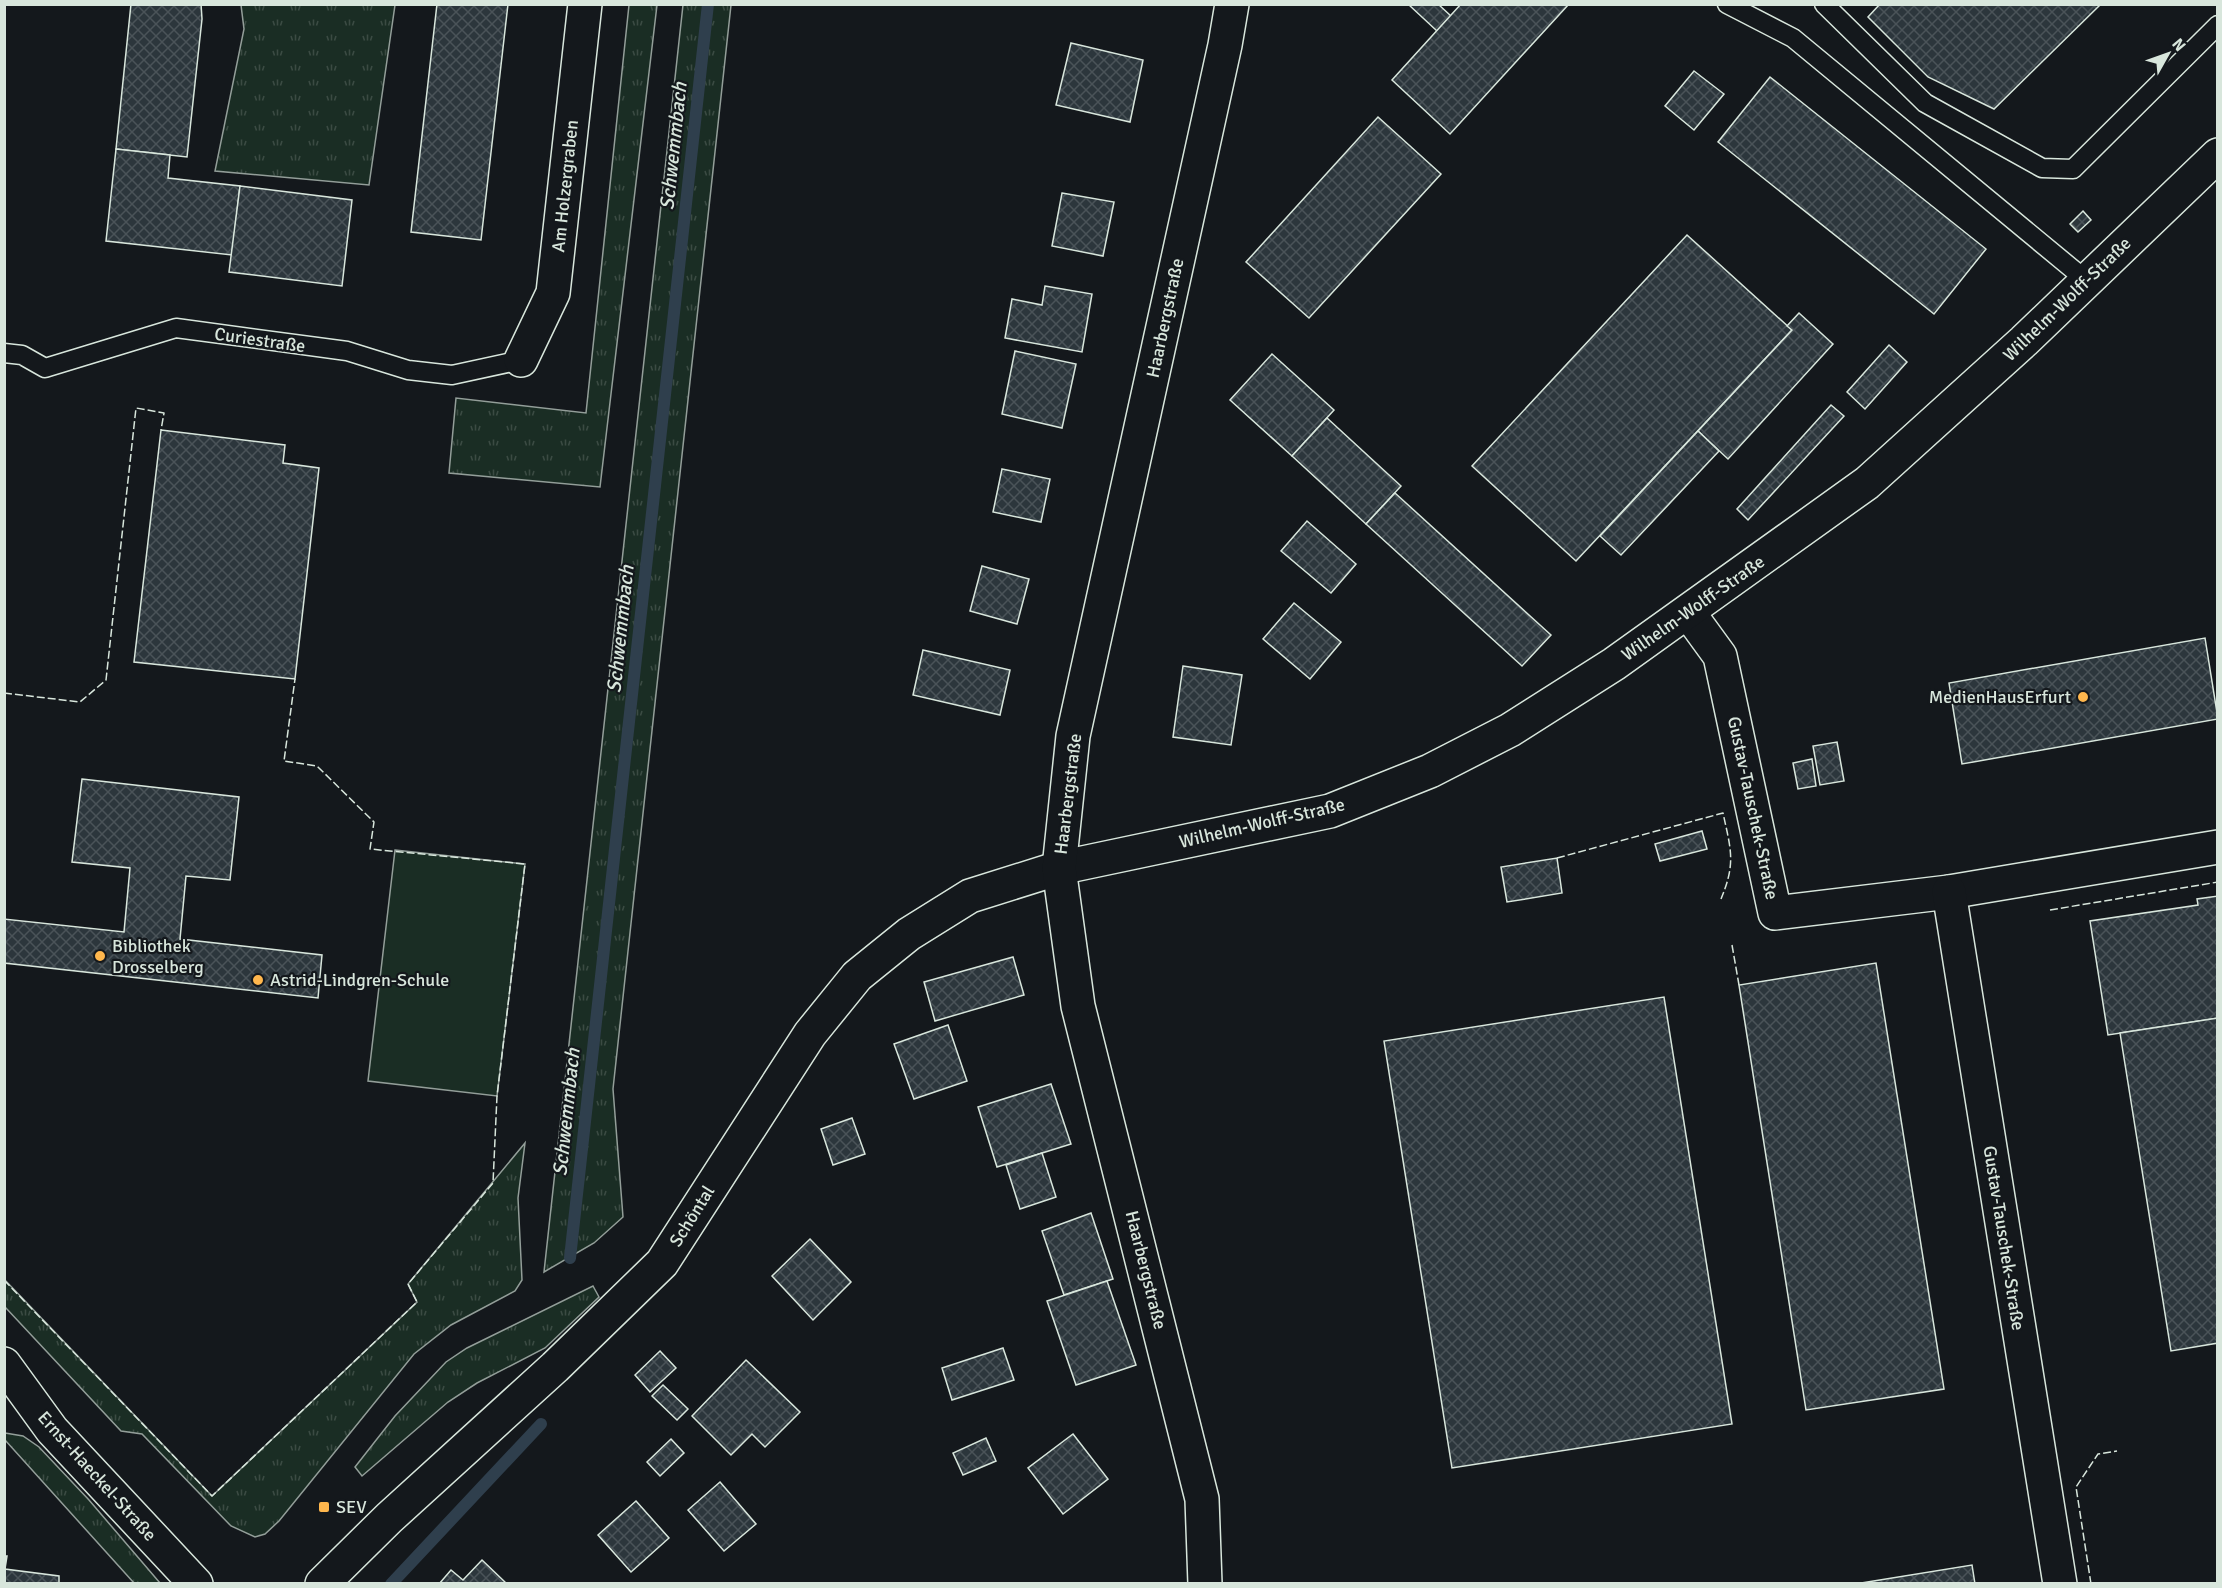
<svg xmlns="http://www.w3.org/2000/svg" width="2222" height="1588" viewBox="0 0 2222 1588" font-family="Signika,sans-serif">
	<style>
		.grass { fill: url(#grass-tufts); stroke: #939e99; stroke-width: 1.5 }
		.pitch { fill: #1a2d24; stroke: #939e99; stroke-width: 1.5 }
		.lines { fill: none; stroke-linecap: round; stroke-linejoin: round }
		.stream { stroke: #2f3f4d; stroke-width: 12 }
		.building { fill: url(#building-cross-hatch); stroke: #d8e6dc; stroke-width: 1.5 }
		.lane-casing { stroke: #d8e6dc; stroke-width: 21 }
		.street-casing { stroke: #d8e6dc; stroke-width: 36 }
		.secondary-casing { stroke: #d8e6dc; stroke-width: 36 }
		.lane { stroke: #14181c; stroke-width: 18 }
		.street { stroke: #14181c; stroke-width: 33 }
		.secondary { stroke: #14181c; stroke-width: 33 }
		.fence { stroke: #d8e6dc; stroke-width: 1.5; stroke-dasharray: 8 3; stroke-linecap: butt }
		.poi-dot { fill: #ffb74d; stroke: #14181c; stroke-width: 2 }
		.labels { text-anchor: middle; stroke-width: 4.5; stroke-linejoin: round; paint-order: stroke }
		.street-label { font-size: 18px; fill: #d8e6dc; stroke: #14181c }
		.poi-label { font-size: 18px; fill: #d8e6dc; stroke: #14181c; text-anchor: start }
		.water-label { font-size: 20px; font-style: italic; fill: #d8e6dc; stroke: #14181c }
	</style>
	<defs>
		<pattern id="grass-tufts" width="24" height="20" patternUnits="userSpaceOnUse" patternTransform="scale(1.5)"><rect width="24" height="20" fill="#1a2d24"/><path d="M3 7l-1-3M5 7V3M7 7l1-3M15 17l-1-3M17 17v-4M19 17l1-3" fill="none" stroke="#3b4b43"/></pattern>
		<pattern id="building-cross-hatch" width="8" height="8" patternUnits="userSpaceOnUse" patternTransform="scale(1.5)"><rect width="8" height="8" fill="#2c363c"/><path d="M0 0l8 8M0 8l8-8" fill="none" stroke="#4a5358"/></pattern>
	</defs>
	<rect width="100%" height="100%" fill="#14181c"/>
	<!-- grass -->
	<g class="grass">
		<path d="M241,5H395L369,185L215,171L244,29Z"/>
		<path d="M629,5H657L600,487L449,473L456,398L586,413Z"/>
		<path d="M683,5H731L613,1089L623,1217L594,1243L544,1272Z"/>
		<path d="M525,1143L518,1198L522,1280L515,1291L451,1325L414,1354L279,1521L265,1534L255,1537L231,1526L142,1434L121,1431L5,1307V1280L212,1496L417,1302L408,1284Z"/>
		<path d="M593,1286L599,1297L545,1348L477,1383L448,1402L362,1476L355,1467L395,1416L446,1362L467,1348Z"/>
		<path d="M5,1433L23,1436L39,1447L89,1500L160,1583H134L5,1440Z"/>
	</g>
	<!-- pitch -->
	<path class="pitch" d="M395,850L525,864L497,1096L368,1081Z"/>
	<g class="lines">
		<!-- stream -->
		<g class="stream">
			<path d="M570,1258L708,4"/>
			<path d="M391,1584L541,1424"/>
		</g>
	</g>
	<!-- building -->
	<g class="building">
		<path d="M131,4H201L202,19L187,157L116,149Z"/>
		<path d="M437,4H508L481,240L411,232Z"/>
		<path d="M1438,4L1451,16L1437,31L1409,5Z"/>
		<path d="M1461,4H1569L1450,134L1392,80Z"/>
		<path d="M1880,4H2101L1994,109L1928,77L1868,17Z"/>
		<path d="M1071,43L1143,60L1130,122L1056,105Z"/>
		<path d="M1694,71L1724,94L1694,130L1665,106Z"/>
		<path d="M1770,77L1986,249L1934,314L1718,142Z"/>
		<path d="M1378,117L1441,174L1309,318L1246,262Z"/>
		<path d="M116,149L170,155L168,178L240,186L232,255L106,241Z"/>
		<path d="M240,186L352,200L342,286L229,272Z"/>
		<path d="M1062,193L1114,202L1103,256L1052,246Z"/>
		<path d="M2083,211L2091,220L2078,232L2070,224Z"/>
		<path d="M1687,235L1792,330L1576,561L1472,466Z"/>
		<path d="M1045,286L1092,294L1082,352L1005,338L1012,299L1042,305Z"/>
		<path d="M1799,313L1833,344L1728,459L1698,431L1792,330L1787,326Z"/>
		<path d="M1889,345L1907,362L1865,409L1847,392Z"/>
		<path d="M1015,351L1076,364L1062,428L1002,414Z"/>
		<path d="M1272,354L1334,410L1292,456L1230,400Z"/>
		<path d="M1831,405L1844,416L1748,520L1737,509Z"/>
		<path d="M1327,418L1401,486L1366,524L1292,456Z"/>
		<path d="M161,430L285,445L283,463L319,468L295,679L134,662Z"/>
		<path d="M1698,431L1719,451L1621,555L1600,536Z"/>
		<path d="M1002,469L1050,479L1041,522L993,512Z"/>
		<path d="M1395,493L1551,635L1522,666L1366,524Z"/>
		<path d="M1307,521L1356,564L1331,593L1281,551Z"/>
		<path d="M982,566L1029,579L1017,624L970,611Z"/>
		<path d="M1294,603L1341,642L1310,679L1263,639Z"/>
		<path d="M2205,638L2218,719L1962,764L1949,683Z"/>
		<path d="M923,650L1010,670L1000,715L913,695Z"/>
		<path d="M1183,666L1242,675L1231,745L1173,737Z"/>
		<path d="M1837,742L1844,781L1820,785L1813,746Z"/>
		<path d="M1812,759L1816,786L1798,789L1793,763Z"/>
		<path d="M82,779L239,797L230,880L186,876L180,939L322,955L318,998L4,963V919L124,932L130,868L72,862Z"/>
		<path d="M1702,831L1707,849L1660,861L1655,844Z"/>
		<path d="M1557,858L1562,893L1507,902L1501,867Z"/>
		<path d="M2218,896V1018L2108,1035L2090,921L2198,905L2197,899Z"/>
		<path d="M1013,957L1024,995L935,1021L924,982Z"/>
		<path d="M1876,963L1944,1389L1806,1410L1739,985Z"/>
		<path d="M1664,997L1732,1424L1452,1468L1384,1041Z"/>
		<path d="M2218,1018V1343L2171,1351L2120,1033Z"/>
		<path d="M948,1025L967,1081L914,1099L894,1044Z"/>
		<path d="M1051,1084L1071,1144L997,1167L978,1107Z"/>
		<path d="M852,1118L865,1154L833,1165L821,1129Z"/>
		<path d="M1042,1153L1056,1197L1020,1209L1006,1165Z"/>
		<path d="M1091,1213L1113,1279L1064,1295L1042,1231Z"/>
		<path d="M810,1239L851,1282L813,1320L772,1276Z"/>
		<path d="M1107,1281L1136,1365L1076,1385L1047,1301Z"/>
		<path d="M1003,1348L1014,1380L952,1400L942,1368Z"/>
		<path d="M660,1351L676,1368L650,1392L635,1375Z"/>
		<path d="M746,1360L800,1412L765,1447L752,1434L731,1455L692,1416Z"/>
		<path d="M663,1385L688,1409L677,1420L652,1396Z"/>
		<path d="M1073,1434L1108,1479L1063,1514L1028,1468Z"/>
		<path d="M986,1438L996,1461L963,1475L953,1453Z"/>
		<path d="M671,1439L684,1453L660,1476L647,1462Z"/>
		<path d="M720,1482L756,1524L724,1551L688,1510Z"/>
		<path d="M636,1501L669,1538L631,1572L598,1535Z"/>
		<path d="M4,1556H7L5,1569L59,1576V1584H4Z"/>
		<path d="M482,1560L507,1584H439L451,1570L463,1580Z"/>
		<path d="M1972,1565L1975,1584H1855Z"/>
	</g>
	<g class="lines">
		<!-- lane casing -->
		<g class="lane-casing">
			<g id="lane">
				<path d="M1727,4L1793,38L2087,281"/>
				<path d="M1824,4L1925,103L2042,168L2073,169L2218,25"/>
				<path d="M4,353L22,355L45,368L176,328L347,351L408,370L452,375L521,360"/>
			</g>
		</g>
		<!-- street casing -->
		<g class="street-casing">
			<g id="street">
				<path d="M521,360L553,293L585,4"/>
				<path d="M1688,612L1720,656L1775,913L1949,892L2218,847"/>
				<path d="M1949,892L2060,1584"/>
				<path d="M4,1364L52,1430L196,1584"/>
				<path d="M322,1584L389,1518L555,1367L662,1263L810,1034L857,976L909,934L970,896L1059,868"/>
			</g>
		</g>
		<!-- secondary casing -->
		<g class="secondary-casing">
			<g id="secondary">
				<path d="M1059,868L1330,811L1430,771L1510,730L1614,664L1867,483L2024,341L2218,155"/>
				<path d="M1205,1584L1202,1499L1078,1006L1059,868L1073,736L1225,45L1232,4"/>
			</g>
		</g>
		<!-- lane -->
		<use href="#lane" class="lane"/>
		<!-- street -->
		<use href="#street" class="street"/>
		<!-- secondary -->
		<use href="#secondary" class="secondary"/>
		<!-- fence -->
		<g class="fence">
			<path d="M4,693L80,702L106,680L136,408L164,413L161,430"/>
			<path d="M1557,858L1723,813C1731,850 1736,863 1721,899"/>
			<path d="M2050,910L2218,882"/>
			<path d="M1732,945L1739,985"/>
			<path d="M4,1280L212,1496L417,1302L408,1284L493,1183L497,1096L525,864L370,849L374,822L317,766L284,761L295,679"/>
			<path d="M2091,1584L2076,1487L2098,1454L2117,1451"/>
		</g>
	</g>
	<!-- markers -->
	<g class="poi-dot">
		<circle cx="2083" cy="697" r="6"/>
		<circle cx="100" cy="956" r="6"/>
		<circle cx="258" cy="980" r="6"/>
		<rect x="318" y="1501" width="12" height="12" rx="3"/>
	</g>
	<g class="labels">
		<!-- street labels -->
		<g class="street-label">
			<text transform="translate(565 186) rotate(-84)" y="6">Am Holzergraben</text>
			<text transform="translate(2067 299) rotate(-44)" y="6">Wilhelm-Wolff-Straße</text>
			<text transform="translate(1165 318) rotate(-78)" y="6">Haarbergstraße</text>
			<text transform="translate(260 340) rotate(8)" y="6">Curiestraße</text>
			<text transform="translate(1693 608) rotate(-35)" y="6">Wilhelm-Wolff-Straße</text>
			<text transform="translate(1068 794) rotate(-83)" y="6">Haarbergstraße</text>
			<text transform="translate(1753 808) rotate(78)" y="6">Gustav-Tauschek-Straße</text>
			<text transform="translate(1262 823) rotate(-13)" y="6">Wilhelm-Wolff-Straße</text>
			<text transform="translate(692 1216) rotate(-58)" y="6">Schöntal</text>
			<text transform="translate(2004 1238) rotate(81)" y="6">Gustav-Tauschek-Straße</text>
			<text transform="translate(1146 1270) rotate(76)" y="6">Haarbergstraße</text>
			<text transform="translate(97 1476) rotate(48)" y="6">Ernst-Haeckel-Straße</text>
		</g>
		<!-- poi labels -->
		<g class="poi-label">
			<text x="2071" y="703" text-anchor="end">MedienHausErfurt</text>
			<text x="112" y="952">Bibliothek<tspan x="112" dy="21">Drosselberg</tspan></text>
			<text x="270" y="986">Astrid-Lindgren-Schule</text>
			<text x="336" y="1513">SEV</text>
		</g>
		<!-- water labels -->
		<g class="water-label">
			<text transform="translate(673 146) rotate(-84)" y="7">Schwemmbach</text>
			<text transform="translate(620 629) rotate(-84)" y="7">Schwemmbach</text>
			<text transform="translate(566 1112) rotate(-84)" y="7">Schwemmbach</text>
		</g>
	</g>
	<!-- border -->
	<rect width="2222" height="1588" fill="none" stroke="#d8e6dc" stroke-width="12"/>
	<!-- north arrow -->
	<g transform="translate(2168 54) rotate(50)" stroke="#14181c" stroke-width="4.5" paint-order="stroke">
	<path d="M0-4.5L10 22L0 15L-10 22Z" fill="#d8e6dc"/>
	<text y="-9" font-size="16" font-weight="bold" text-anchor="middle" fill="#d8e6dc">N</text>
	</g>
</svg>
